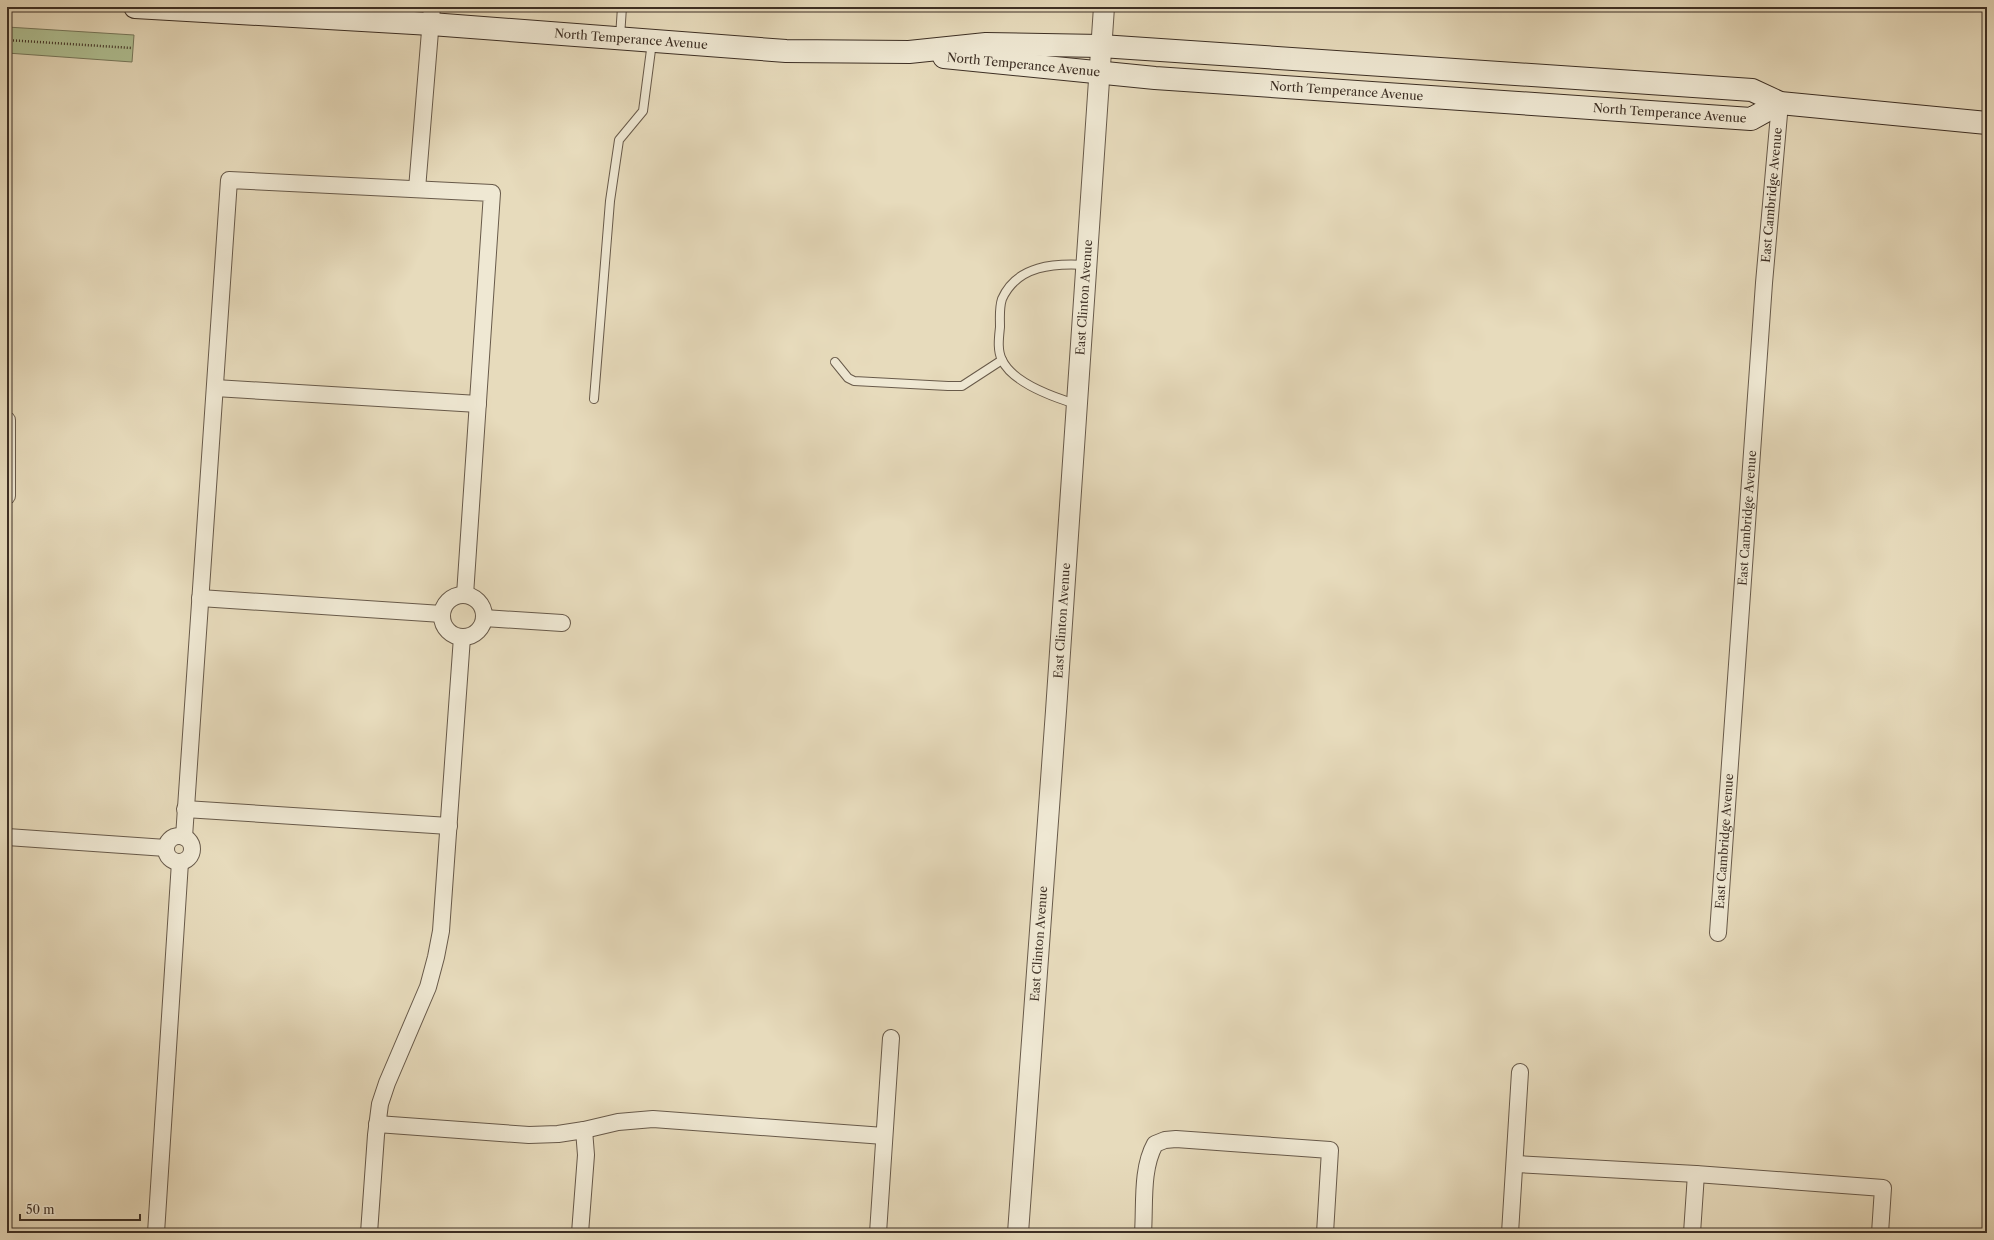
<svg xmlns="http://www.w3.org/2000/svg" width="1994" height="1240" viewBox="0 0 1994 1240" font-family="'Libre Caslon Text',serif">
	<style>
		.green { fill: #b0c194; stroke: #76785c }
		.lines { fill: none; stroke-linecap: round; stroke-linejoin: round }
		.service-casing { stroke: #685a4a; stroke-width: 10 }
		.minor-casing { stroke: #685a4a; stroke-width: 18 }
		.tertiary-casing { stroke: #685a4a; stroke-width: 22 }
		.secondary-casing { stroke: #3d2f24; stroke-width: 24 }
		.path { stroke: #3d2f24; stroke-width: 2.5; stroke-dasharray: 1 2; stroke-linecap: butt }
		.service { stroke: #efe8d3; stroke-width: 8 }
		.minor { stroke: #efe8d3; stroke-width: 16 }
		.tertiary { stroke: #efe8d3; stroke-width: 20 }
		.secondary { stroke: #efe8d3; stroke-width: 22 }
		.labels { text-anchor: middle; stroke-width: 3; stroke-linejoin: round; paint-order: stroke }
		.street-label { font-size: 12px; fill: #3d2f24; stroke: #efe8d3 }
	</style>
	<rect width="100%" height="100%" fill="#e7dbbc"/>
	<filter id="stains"><feTurbulence type="fractalNoise" baseFrequency=".005" numOctaves="4"/><feColorMatrix values="0 0 0 0 .2 0 0 0 0 .09 0 0 0 0 .02 0 0 0 .5 -.17"/></filter>
	<radialGradient id="worn" r=".72"><stop offset=".6" stop-color="#630" stop-opacity="0"/><stop offset="1" stop-color="#630" stop-opacity=".3"/></radialGradient>
	<!-- green -->
	<path class="green" d="M7,27L134,35L132,62L7,53Z"/>
	<g class="lines">
		<!-- service casing -->
		<g class="service-casing">
			<g id="service">
				<path d="M620,37L622,7"/>
				<path d="M835,362L848,378L854,381L948,386H962L1002,360"/>
				<path d="M594,399L610,201L619,140L643,111L652,42"/>
				<path d="M1076,404C1053,397 1013,383 1002,360C997,350 999,337 1000,327C1000,318 999,308 1002,299C1017,265 1055,263 1086,265"/>
			</g>
		</g>
		<!-- minor casing -->
		<g class="minor-casing">
			<g id="minor">
				<path d="M417,189L432,7"/>
				<path d="M215,388L478,404"/>
				<path d="M7,420V496"/>
				<circle cx="463" cy="616" r="21"/>
				<path d="M200,598L442,614"/>
				<path d="M484,618L562,623"/>
				<path d="M185,809L449,826"/>
				<circle cx="179" cy="849" r="13"/>
				<path d="M7,837L166,848"/>
				<path d="M184,837L229,180L492,193L465,595"/>
				<path id="s1" d="M1718,933L1764,283L1780,103"/>
				<path d="M377,1124L529,1135L558,1134L584,1130L618,1122L653,1119L884,1136"/>
				<path d="M1515,1164L1696,1174L1883,1188L1880,1233"/>
				<path d="M156,1233L180,862"/>
				<path d="M369,1233L376,1135L380,1104L387,1083L428,987L436,957L441,931L462,637"/>
				<path d="M580,1233L586,1155L584,1130"/>
				<path d="M878,1233L891,1038"/>
				<path d="M1143,1233C1145,1205 1141,1169 1155,1144L1165,1140L1176,1139L1330,1150L1325,1233"/>
				<path d="M1510,1233L1520,1072"/>
				<path d="M1692,1233L1696,1174"/>
			</g>
		</g>
		<!-- tertiary casing -->
		<g class="tertiary-casing">
			<g id="tertiary">
				<path id="s2" d="M1018,1233L1056,711L1104,7"/>
			</g>
		</g>
		<!-- secondary casing -->
		<g class="secondary-casing">
			<g id="secondary">
				<path id="s3" d="M135,7L431,24L786,51L909,52L986,44L1101,46L1752,90L1780,103L1987,123"/>
				<path id="s4" d="M944,57L1155,78L1751,119L1780,103"/>
			</g>
		</g>
		<!-- path -->
		<path class="path" d="M7,40L132,48"/>
		<!-- service -->
		<use href="#service" class="service"/>
		<!-- minor -->
		<use href="#minor" class="minor"/>
		<!-- tertiary -->
		<use href="#tertiary" class="tertiary"/>
		<!-- secondary -->
		<use href="#secondary" class="secondary"/>
	</g>
	<g class="labels">
		<!-- street labels -->
		<g class="street-label">
			<text dy="4" stroke="none"><textPath href="#s3" startOffset="497">North Temperance Avenue</textPath></text>
			<text dy="4" stroke="none"><textPath href="#s4" startOffset="80">North Temperance Avenue</textPath></text>
			<text dy="4" stroke="none"><textPath href="#s4" startOffset="404">North Temperance Avenue</textPath></text>
			<text dy="4" stroke="none"><textPath href="#s4" startOffset="728">North Temperance Avenue</textPath></text>
			<text dy="4" stroke="none"><textPath href="#s1" startOffset="740">East Cambridge Avenue</textPath></text>
			<text dy="4" stroke="none"><textPath href="#s2" startOffset="938">East Clinton Avenue</textPath></text>
			<text dy="4" stroke="none"><textPath href="#s1" startOffset="416">East Cambridge Avenue</textPath></text>
			<text dy="4" stroke="none"><textPath href="#s2" startOffset="614">East Clinton Avenue</textPath></text>
			<text dy="4" stroke="none"><textPath href="#s1" startOffset="92">East Cambridge Avenue</textPath></text>
			<text dy="4" stroke="none"><textPath href="#s2" startOffset="290">East Clinton Avenue</textPath></text>
		</g>
	</g>
	<!-- margin -->
	<rect width="1994" height="1240" fill="none" stroke="#e7dbbc" stroke-width="24"/>
	<rect x="8" y="8" width="1978" height="1224" fill="none" stroke="#3d2f24" stroke-width="2"/>
	<rect x="12" y="12" width="1970" height="1216" fill="none" stroke="#3d2f24"/>
	<!-- scale -->
	<path d="M20 1214v6h120v-6" fill="none" stroke="#3d2f24" stroke-width="2"/>
	<text x="26" y="1214" font-size="12" fill="#3d2f24" stroke="#efe8d3" stroke-width="3" paint-order="stroke">50 m</text>
	<rect width="100%" height="100%" filter="url(#stains)"/>
	<rect width="100%" height="100%" fill="url(#worn)"/>
</svg>
